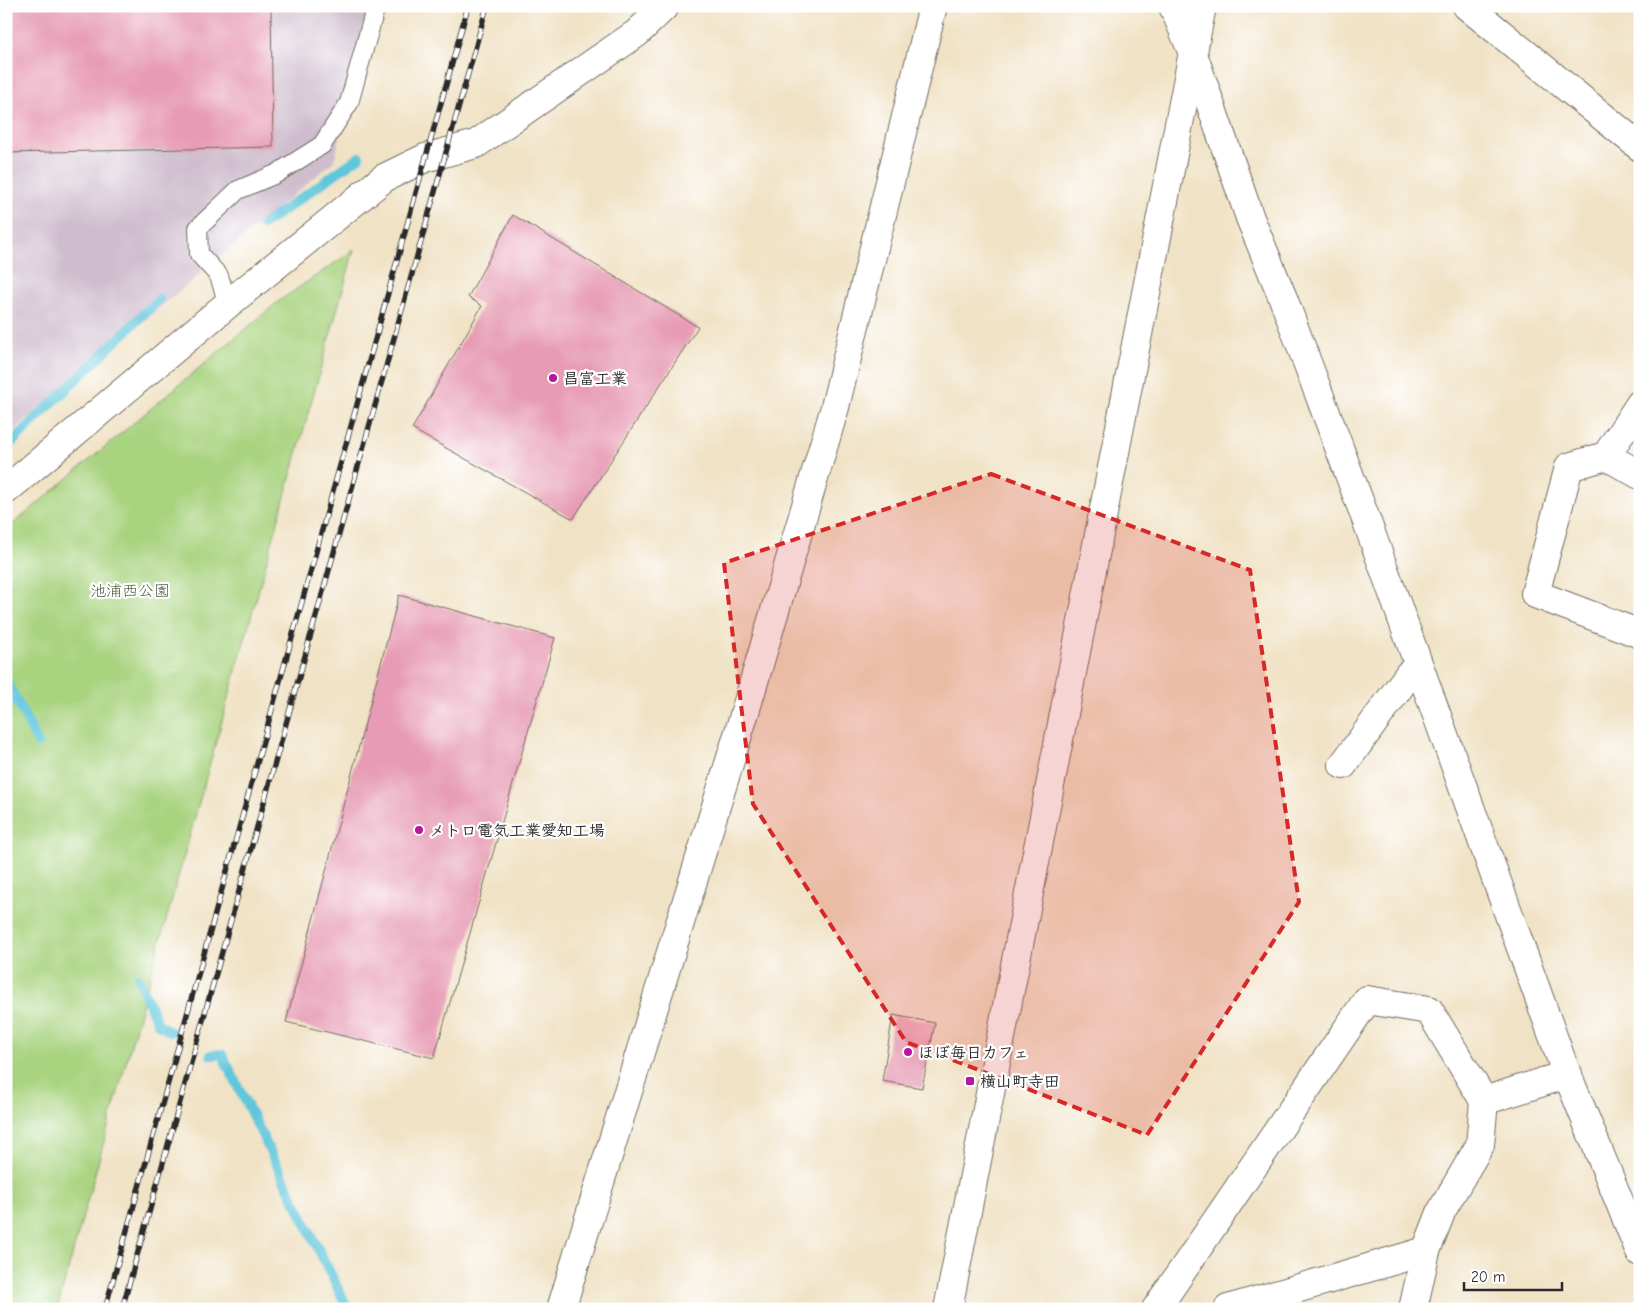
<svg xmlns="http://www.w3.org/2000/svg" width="1646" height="1315" viewBox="0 0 1646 1315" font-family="'Comic Neue','Klee One',sans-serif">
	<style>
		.industrial { fill: #cfbdce }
		.green { fill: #a8d37f; stroke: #6a7f55 }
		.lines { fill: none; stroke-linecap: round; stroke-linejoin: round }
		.stream { stroke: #5ec6db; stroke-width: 10 }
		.building { fill: #e79bb4 }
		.service-casing { stroke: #706b61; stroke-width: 20 }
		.minor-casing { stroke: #706b61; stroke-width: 30 }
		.tertiary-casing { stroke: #706b61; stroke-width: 30 }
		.service { stroke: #fff; stroke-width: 18 }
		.minor { stroke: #fff; stroke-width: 28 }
		.tertiary { stroke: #fff; stroke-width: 28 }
		.rail-casing { stroke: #2b2b2b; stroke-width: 5.5 }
		.rail { stroke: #fff; stroke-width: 4; stroke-dasharray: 11; stroke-linecap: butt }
		.marked { fill: #d62828; fill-opacity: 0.2; stroke: #d62828; stroke-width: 4; stroke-dasharray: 10 6; stroke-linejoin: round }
		.poi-dot { fill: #b5179e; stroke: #fff; stroke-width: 2 }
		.labels { text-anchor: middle; stroke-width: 4.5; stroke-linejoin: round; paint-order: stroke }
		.poi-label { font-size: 16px; font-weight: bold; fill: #2b2b2b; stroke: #fff; text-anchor: start }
		.park-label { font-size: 16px; fill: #505d44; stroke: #fff }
	</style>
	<rect width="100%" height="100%" fill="#fff"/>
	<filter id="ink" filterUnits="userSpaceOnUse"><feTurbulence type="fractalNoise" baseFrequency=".02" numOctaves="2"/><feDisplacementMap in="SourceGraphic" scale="10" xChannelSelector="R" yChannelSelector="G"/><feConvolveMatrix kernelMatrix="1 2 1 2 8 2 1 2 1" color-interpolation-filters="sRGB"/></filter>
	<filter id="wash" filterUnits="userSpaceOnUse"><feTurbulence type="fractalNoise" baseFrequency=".0096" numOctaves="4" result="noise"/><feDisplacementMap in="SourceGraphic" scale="20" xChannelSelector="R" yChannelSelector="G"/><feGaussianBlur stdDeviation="1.12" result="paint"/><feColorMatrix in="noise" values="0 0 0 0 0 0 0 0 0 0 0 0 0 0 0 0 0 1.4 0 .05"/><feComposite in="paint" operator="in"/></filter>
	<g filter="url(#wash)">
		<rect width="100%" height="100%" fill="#f0e2c5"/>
		<!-- industrial -->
		<path class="industrial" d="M6,6H373L334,161L6,437Z"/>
		<!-- green -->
		<path class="green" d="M354,250L57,1309H6V530L279,301Z"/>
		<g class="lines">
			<!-- stream -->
			<g class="stream">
				<path d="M263,225L359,157"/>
				<path d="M6,448L159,299"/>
				<path d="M6,680L38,743"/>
				<path d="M138,978L158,1024L171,1032"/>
				<path d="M211,1055L222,1054L348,1309"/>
			</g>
		</g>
		<g id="blocks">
			<!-- building -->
			<g class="building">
				<path d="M6,6H271L273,147L6,153Z"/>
				<path d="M513,215L698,327L573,519L412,429L482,306L468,297Z"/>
				<path d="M399,595L555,638L434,1058L286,1022Z"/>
				<path d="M893,1015L935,1023L922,1088L882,1081Z"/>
			</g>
		</g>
	</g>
	<g filter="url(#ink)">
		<use href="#blocks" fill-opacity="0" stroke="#706b61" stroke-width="1"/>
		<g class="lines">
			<!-- service casing -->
			<g class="service-casing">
				<path id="service" d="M228,304L219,276L199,254L198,228L238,190L276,174L322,145L349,103L376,6"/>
			</g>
			<!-- minor casing -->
			<g class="minor-casing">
				<g id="minor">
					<path d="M1173,6L1192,51L1250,218L1283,298L1367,522L1563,1064L1640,1252"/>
					<path d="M1467,6L1640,147"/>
					<path d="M1640,404L1606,456L1569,467L1535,594L1640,634"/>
					<path d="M1606,456L1640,475"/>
					<path d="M1343,765L1409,674L1421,672"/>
					<path d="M1484,1101L1568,1074"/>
					<path d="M561,1309L745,712L835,407L933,6"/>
					<path d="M1156,1309L1367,1000L1429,1010L1484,1101L1480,1145L1442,1210L1426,1251L1413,1309"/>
					<path d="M1228,1309L1426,1251"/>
				</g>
			</g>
			<!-- tertiary casing -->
			<g class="tertiary-casing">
				<g id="tertiary">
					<path d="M6,490L228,304L384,178L425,158L476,144L637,33L665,6"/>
					<path d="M948,1309L1202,6"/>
				</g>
			</g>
			<!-- service -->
			<use href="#service" class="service"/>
			<!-- minor -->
			<use href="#minor" class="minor"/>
			<!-- tertiary -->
			<use href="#tertiary" class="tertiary"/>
			<!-- rail casing -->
			<g class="rail-casing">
				<g id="rail">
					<path d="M105,1309L468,6"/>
					<path d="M122,1309L487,6"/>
				</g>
			</g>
			<!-- rail -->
			<use href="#rail" class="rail"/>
		</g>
	</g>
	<!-- marked area -->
	<path class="marked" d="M991,474L1250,570L1299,902L1147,1135L906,1042L753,804L724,563Z"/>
	<!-- markers -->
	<g class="poi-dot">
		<circle cx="553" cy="378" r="5"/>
		<circle cx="419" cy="830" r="5"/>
		<circle cx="908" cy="1052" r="5"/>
		<rect x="965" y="1076" width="10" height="10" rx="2.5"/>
	</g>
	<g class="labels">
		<!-- poi labels -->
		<g class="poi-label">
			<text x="563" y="384">昌富工業</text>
			<text x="429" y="836">メトロ電気工業愛知工場</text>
			<text x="918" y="1058">ほぼ毎日カフェ</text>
			<text x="980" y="1087">横山町寺田</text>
		</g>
		<!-- park labels -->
		<g class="park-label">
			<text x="130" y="596">池浦西公園</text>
		</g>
	</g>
	<!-- margin -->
	<rect width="1646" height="1315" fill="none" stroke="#fff" stroke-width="25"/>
	<!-- scale -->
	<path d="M1464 1282v8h98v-8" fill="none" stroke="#2b2b2b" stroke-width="2.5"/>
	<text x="1471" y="1282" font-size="15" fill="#2b2b2b" stroke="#ffffff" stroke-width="4" paint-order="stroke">20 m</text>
</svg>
